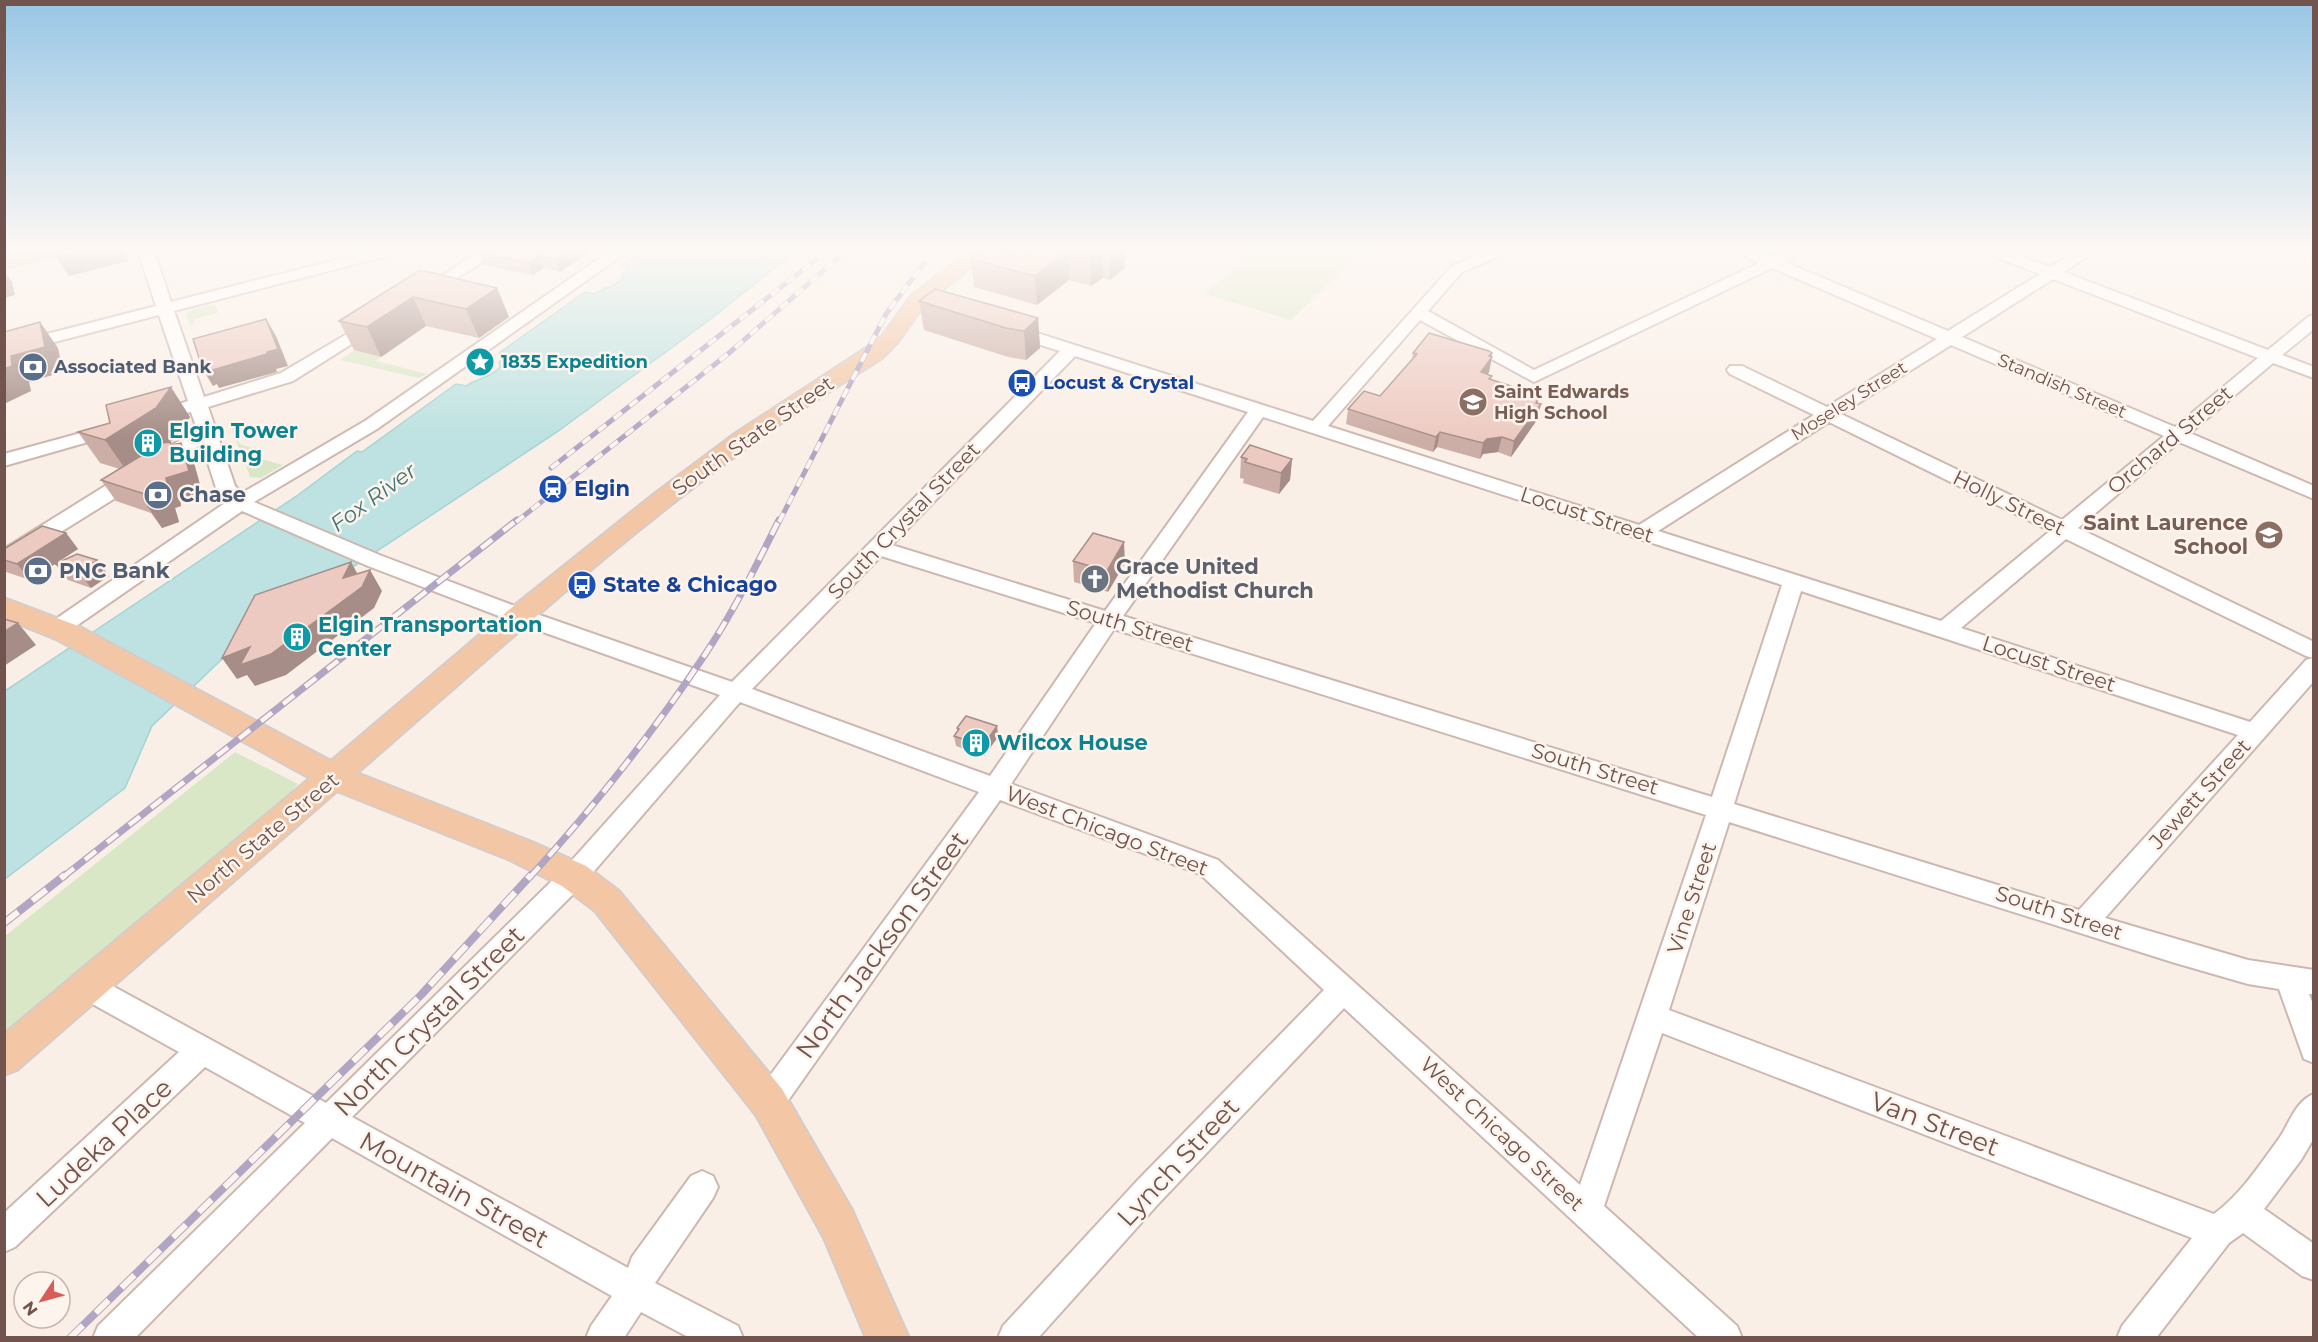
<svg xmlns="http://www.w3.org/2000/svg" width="2318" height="1342" viewBox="0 0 2318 1342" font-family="Montserrat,sans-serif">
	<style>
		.green { fill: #dae7c7 }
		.water { fill: #bde2e1; stroke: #a5d3d1; stroke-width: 1.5 }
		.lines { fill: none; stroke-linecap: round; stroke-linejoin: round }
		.minor-casing { stroke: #cdb8b1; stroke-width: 4 }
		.major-casing { stroke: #d5ccca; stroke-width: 4 }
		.minor { fill: #fff; fill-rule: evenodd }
		.major { fill: #f3c7a6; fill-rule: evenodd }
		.rail-far2-casing { stroke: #b0a6c3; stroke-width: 5 }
		.rail-far1-casing { stroke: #b0a6c3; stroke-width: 7 }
		.rail-casing { stroke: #b0a6c3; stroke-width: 8 }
		.rail-far2 { stroke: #fdf4ed; stroke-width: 4; stroke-dasharray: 10; stroke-linecap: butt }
		.rail-far1 { stroke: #fdf4ed; stroke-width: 4.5; stroke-dasharray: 14; stroke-linecap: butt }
		.rail { stroke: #fdf4ed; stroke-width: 6; stroke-dasharray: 18; stroke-linecap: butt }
		.wall { fill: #ccaea6 }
		.shaded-wall { fill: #a68d87 }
		.building { fill: #edcac1; stroke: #a68d87; stroke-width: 1.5 }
		.labels { text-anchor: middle; stroke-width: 5; stroke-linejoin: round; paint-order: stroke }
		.far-culture-label { font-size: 18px; font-weight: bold; fill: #0d838f; stroke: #fdf4ed; text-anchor: start }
		.far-service-label { font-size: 18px; font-weight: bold; fill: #4e5e75; stroke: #fdf4ed; text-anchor: start }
		.far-transit-label { font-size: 18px; font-weight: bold; fill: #164399; stroke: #fdf4ed; text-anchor: start }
		.far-street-label { font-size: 18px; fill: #72544e; stroke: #fdf4ed }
		.far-education-label { font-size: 18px; font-weight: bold; fill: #785e54; stroke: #fdf4ed; text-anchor: start }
		.culture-label { font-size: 21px; font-weight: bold; fill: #0d838f; stroke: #fdf4ed; text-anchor: start }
		.street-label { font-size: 21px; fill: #72544e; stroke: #fdf4ed }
		.transit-label { font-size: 21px; font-weight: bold; fill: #164399; stroke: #fdf4ed; text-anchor: start }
		.service-label { font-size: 21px; font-weight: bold; fill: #4e5e75; stroke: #fdf4ed; text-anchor: start }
		.education-label { font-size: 21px; font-weight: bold; fill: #785e54; stroke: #fdf4ed; text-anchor: end }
		.worship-label { font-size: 21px; font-weight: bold; fill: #5b616d; stroke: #fdf4ed; text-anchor: start }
		.water-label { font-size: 22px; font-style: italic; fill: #437674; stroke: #fdf4ed }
		.near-street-label { font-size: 26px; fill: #72544e; stroke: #fdf4ed }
	</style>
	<rect width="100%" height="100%" fill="#faefe7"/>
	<!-- green -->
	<g class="green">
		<path d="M1254,251H1362L1291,320L1205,294Z"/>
		<path d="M215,304L218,313L194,319L195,324L190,325L186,314L191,310Z"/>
		<path d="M355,350L381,357L376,361L427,374L419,378L340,360Z"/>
		<path d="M235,427L243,429L238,435L239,444L252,448L244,454L283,465L261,478L250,477L232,429Z"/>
		<path d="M235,752L298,784L293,789L296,791L5,1037V936Z"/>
	</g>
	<!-- water -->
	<path class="water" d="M643,251H796L712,318L557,432L241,641L152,726L125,788L5,879V691L298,495L357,451L362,452L456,384L466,386C477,378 491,378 500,367L499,362L508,356L499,353L585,292L594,294C604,287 616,287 623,278L622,274L630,269L621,266Z"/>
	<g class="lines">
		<!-- minor casing -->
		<g class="minor-casing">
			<g id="minor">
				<path d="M138,251H154L171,302L371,251H397L394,254L174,311L204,397L281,373L369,321L375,319L383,324L293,381L208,407L235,486L242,493L365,421L610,251H628L377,429L254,502L382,556L528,611L732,682L1060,351L1006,334L1004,330L1006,326L1012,325L1313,421L1452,266L1487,251H1508L1505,254L1462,272L1428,311L1534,370L1759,263L1740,254L1737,251H1758L1772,257L1784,251H1804L1785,262L1948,331L2040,274L1988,254L1985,251H2007L2050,267L2077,251H2095L2064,272L2268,350L2308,317L2314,315V329L2282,355L2314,367V378L2273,363L2190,433L2314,486V499L2179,442L2078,528L2314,642V681L2105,918L2248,960L2314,970V994H2309L2314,1007V1063L2304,1059L2279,989L2248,984L2172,962L1729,822L1669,1010L2214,1214C2240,1195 2259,1166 2278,1140C2289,1125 2295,1101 2314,1094V1138L2301,1160L2264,1209L2314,1244V1280L2302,1276L2243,1233L2229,1243L2156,1338H2117L2122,1326L2192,1238L1662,1033L1604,1206L1737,1326L1742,1338H1699L1344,1008L1159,1203L1038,1338H998L1003,1326L1137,1181L1324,990L1200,874L1000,800L780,1112L769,1116L758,1112L754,1102L758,1092L979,792L740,702L583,884L352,1117L628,1268L632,1257L691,1176L702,1171L713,1176L718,1187L713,1198L655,1283L738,1326L743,1338H690L641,1312L624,1338H586L591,1326L612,1296L332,1138L135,1338H93L98,1326L305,1123L205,1067L15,1247L4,1252V1213L179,1052L78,996L74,987L78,978L88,975L98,978L326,1103L565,868L720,695L512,621L368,566L242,511L66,633L58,635L50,633L47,628L50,623L228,501L216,488L202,444L11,563L4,564V549L171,445L198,432L191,412L182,414L176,413L173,409L176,405L188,401L159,315L4,355V345L156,306ZM1772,268L1937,339L1827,407L1742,366H1730L1727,370L1730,374L1814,415L1639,525L1328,426L1420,320L1534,382ZM2053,279L2258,358L2175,427L1962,337ZM1951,345L2164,436L2062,520L1841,414ZM1075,356L1248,412L1105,611L892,545ZM1263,417L1782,585L1712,797L1123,616ZM1829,422L2050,531L1941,621L1658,531ZM2066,539L2306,656L2313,658L2306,660L2250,722L1961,628ZM881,556L1096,623L990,776L752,689ZM1801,591L2238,735L2079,910L1734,804ZM1114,629L1706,815L1580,1185L1218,860L1011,784Z"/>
				<path d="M480,251H499L429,296H417L415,293Z"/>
				<path d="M110,425L116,426L119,430L116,434L4,466V454Z"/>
			</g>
		</g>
		<!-- major casing -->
		<g class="major-casing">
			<g id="major">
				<path d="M27,251H62L59,255L4,268V256Z"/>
				<path d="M969,251H991L925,304L897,343L882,358C837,387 791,414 749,446C611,545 485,662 357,773L532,842L586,866L619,891L782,1089L852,1210L909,1338H866L824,1238L756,1115L595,911L562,886L510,860L337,791L17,1070L4,1075V1034L310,778L58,640L4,618V598L78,626L331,761L510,609L654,494L733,435L866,348L883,335L911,296Z"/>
			</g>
		</g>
		<!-- minor -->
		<use href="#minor" class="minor"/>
		<!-- major -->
		<use href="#major" class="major"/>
		<!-- rail-far2 casing -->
		<g class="rail-far2-casing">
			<g id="rail-far2">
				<path d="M551,468L827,251"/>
				<path d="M516,522L729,353L846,251"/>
				<path d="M779,522L886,314L933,251"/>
			</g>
		</g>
		<!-- rail-far1 casing -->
		<g class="rail-far1-casing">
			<g id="rail-far1">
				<path d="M63,877L517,520"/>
				<path d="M530,877C593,808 652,734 704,656C733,613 756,566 779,520"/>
			</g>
		</g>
		<!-- rail casing -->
		<g class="rail-casing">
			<g id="rail">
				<path d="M4,923L65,875"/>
				<path d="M70,1338L421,995L531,875"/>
			</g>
		</g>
		<!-- rail-far2 -->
		<use href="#rail-far2" class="rail-far2"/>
		<!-- rail-far1 -->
		<use href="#rail-far1" class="rail-far1"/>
		<!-- rail -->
		<use href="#rail" class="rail"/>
	</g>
	<!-- wall -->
	<g class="wall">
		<path d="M591,251L560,272L544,268L533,275L484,265L479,253Z"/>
		<path d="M1018,251H1124L1125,268L1110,280L1103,278L1091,286L1069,280L1037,305L974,287L971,259L1023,257L1027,254Z"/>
		<path d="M420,270L497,288L509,317L479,338L426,326L381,357L354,350L339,321Z"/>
		<path d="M919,301L1038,318L1040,348L1026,360L1008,357L924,330Z"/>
		<path d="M1413,353H1492L1489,372L1488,374L1492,380L1511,386L1510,391L1538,399L1537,420L1511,457L1498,452L1483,454L1480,459L1437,447L1433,452L1346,424L1348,409L1380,396L1412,359Z"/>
		<path d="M190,417L176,438L170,442L194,463L202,492L180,499L181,506L175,508L179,522L162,528L151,513L116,501L101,480L120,469L100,463L78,432Z"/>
		<path d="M1241,457L1292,459L1290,480L1279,494L1243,483L1244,479L1240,478Z"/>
		<path d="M66,533L78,549L30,580L6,572L4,570V549Z"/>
		<path d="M97,560L109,576L91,588L68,580L55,564Z"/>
		<path d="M1073,561L1125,563L1108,592L1074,582Z"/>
		<path d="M997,726L998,737L984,756L956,746L954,736L957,732V728Z"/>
	</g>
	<!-- shaded-wall -->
	<g class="shaded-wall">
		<path d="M81,251H125L128,261L69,276L56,257Z"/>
		<path d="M568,251H591L560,272L556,259Z"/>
		<path d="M1068,251L1069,280L1037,305L1035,276Z"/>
		<path d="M1095,251H1102L1103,278L1091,286L1090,258Z"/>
		<path d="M1109,251H1124L1125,268L1110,280Z"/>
		<path d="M539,256L544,268L533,275L529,263Z"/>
		<path d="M4,271L12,282L15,295L4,298Z"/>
		<path d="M497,288L509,317L479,338L466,309Z"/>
		<path d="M413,297L426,326L381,357L367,327Z"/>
		<path d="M1038,318L1040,348L1026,360L1024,331Z"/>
		<path d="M266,319L276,336L288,366L276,369L277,372L219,388L217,384L213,386L202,368L267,352Z"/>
		<path d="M40,322L58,348L63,372L29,382L31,391L4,404V369L11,356Z"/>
		<path d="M1492,353L1490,360L1492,357L1489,372L1478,387L1481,372L1489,356Z"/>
		<path d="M171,387L190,417L176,438L126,470L105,440Z"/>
		<path d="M1538,399L1535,412L1541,404L1537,420L1511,457L1514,441L1536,403Z"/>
		<path d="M1440,432L1437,447L1433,452L1436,437Z"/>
		<path d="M1502,437L1498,452L1483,454L1480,459L1483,443L1487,439Z"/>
		<path d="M181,443L194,463L202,492L180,499L181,506L175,508L179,522L162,528L148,507L166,478Z"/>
		<path d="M1292,459L1290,480L1279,494L1281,473Z"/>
		<path d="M66,533L78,549L30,580L17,564Z"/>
		<path d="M1124,542L1125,563L1108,592L1107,571Z"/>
		<path d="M97,560L109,576L91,588L79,572Z"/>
		<path d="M351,562L363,584L370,570L382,591L374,608L286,675L255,686L247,675L237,679L222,658L343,578Z"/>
		<path d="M18,623L36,645L4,666V632Z"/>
		<path d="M997,726L998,737L984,756L983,746Z"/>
	</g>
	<!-- building -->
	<g class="building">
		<path d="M55,251H81L56,257Z"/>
		<path d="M482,251H568L556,259L539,256L529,263L479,253Z"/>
		<path d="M982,251H1001L1023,257L1031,251H1100L1090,258L1068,251L1035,276L971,259Z"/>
		<path d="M420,270L497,288L466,309L413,297L367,327L339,321Z"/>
		<path d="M935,289L1038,318L1024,331L1006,328L919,301Z"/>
		<path d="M266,319L278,349L267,352V354L209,371L208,367L202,368L193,339Z"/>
		<path d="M40,322L45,347L11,356L12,366L4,369V332Z"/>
		<path d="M1429,333L1489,351L1492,353L1489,356L1492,357L1481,372L1492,376L1489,379L1511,386L1508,390L1538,399L1536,403L1541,404L1514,441L1502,437L1487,439L1483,443L1440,432L1436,437L1348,409L1364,391L1380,396L1417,354L1413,353Z"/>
		<path d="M171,387L156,408L105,440L78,432L110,423L106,405Z"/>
		<path d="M170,442L171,445L181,443L189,471L166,478L167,485L161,487L165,501L148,507L145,494L101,480L162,443Z"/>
		<path d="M1250,445L1292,459L1281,473L1245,462L1247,459L1241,457Z"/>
		<path d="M42,526L66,533L17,564L4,560V549Z"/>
		<path d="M1093,533L1124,542L1107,571L1073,561Z"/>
		<path d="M77,554L97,560L79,572L55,564Z"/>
		<path d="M351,562L343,578L370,570L362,587L271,654L240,665L250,647L222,658L255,595Z"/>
		<path d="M4,619L18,623L4,632Z"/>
		<path d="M966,716L997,726L983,746L954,736L959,729L957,728Z"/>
	</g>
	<!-- sky -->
	<linearGradient id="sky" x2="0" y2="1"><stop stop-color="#97c6e5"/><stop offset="0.57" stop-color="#fdf8f4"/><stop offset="1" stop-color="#fdf8f4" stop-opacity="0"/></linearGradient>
	<rect width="2318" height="439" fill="url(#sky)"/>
	<!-- icons -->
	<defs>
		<g id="sight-disc" transform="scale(1.5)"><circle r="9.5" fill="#0f9aa8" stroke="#fdf4ed"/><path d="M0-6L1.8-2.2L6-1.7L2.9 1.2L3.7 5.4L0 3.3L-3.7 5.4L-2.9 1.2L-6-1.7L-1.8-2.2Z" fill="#fff"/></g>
		<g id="bank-disc" transform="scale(1.5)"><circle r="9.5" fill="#5c6f8a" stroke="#fdf4ed"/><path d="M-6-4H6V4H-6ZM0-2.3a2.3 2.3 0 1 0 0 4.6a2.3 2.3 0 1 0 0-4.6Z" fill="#fff"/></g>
		<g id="bus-disc" transform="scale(1.5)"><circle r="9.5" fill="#1a4fb4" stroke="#fdf4ed"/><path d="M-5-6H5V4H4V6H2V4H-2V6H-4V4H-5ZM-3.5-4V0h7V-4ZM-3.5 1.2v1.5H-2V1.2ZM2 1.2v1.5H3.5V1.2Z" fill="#fff"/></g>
		<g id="school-disc" transform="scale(1.5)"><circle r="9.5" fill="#8d6e63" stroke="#fdf4ed"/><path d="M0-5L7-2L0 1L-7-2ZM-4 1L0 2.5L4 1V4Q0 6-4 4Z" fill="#fff"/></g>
		<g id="building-disc" transform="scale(1.5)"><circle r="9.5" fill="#0f9aa8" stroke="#fdf4ed"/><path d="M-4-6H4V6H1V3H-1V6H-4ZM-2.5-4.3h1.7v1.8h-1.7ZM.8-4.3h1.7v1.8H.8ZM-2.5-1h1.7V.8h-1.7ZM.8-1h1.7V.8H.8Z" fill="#fff"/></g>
		<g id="station-disc" transform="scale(1.5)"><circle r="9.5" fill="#1a4fb4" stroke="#fdf4ed"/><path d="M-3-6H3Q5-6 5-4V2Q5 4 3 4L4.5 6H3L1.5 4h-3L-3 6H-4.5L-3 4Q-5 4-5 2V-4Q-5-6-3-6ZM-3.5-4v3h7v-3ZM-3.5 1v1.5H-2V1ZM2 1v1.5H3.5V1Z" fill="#fff"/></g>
		<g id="church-disc" transform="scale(1.5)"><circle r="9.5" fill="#6b7280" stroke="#fdf4ed"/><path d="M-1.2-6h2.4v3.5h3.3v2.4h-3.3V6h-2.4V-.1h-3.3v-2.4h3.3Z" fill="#fff"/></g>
	</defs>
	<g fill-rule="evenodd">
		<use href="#sight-disc" x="480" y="362"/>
		<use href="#bank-disc" x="33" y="367"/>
		<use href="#bus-disc" x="1022" y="383"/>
		<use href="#school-disc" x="1473" y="402"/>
		<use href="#building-disc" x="148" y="443"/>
		<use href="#station-disc" x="553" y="489"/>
		<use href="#bank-disc" x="158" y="495"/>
		<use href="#school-disc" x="2269" y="535"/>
		<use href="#bank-disc" x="38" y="571"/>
		<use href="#church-disc" x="1095" y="579"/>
		<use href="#bus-disc" x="582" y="585"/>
		<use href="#building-disc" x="297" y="637"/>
		<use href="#building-disc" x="976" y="743"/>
	</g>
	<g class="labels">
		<!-- far-culture labels -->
		<g class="far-culture-label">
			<text x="501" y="368">1835 Expedition</text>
		</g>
		<!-- far-service labels -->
		<g class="far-service-label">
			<text x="54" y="373">Associated Bank</text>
		</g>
		<!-- far-transit labels -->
		<g class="far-transit-label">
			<text x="1043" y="389">Locust &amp; Crystal</text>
		</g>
		<!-- far-street labels -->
		<g class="far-street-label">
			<text transform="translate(2062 386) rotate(23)" y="6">Standish Street</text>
			<text transform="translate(1849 401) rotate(-32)" y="6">Moseley Street</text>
		</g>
		<!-- far-education labels -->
		<g class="far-education-label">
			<text x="1494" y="398">Saint Edwards<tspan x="1494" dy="21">High School</tspan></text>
		</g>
		<!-- culture labels -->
		<g class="culture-label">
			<text x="169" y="438">Elgin Tower<tspan x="169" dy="24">Building</tspan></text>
			<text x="318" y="632">Elgin Transportation<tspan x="318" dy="24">Center</tspan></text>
			<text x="997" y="750">Wilcox House</text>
		</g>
		<!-- street labels -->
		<g class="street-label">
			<text transform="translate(753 436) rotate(-35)" y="7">South State Street</text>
			<text transform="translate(2170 440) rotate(-40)" y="7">Orchard Street</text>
			<text transform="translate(2009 503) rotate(26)" y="7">Holly Street</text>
			<text transform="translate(1587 515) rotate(18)" y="7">Locust Street</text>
			<text transform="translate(904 521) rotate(-46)" y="7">South Crystal Street</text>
			<text transform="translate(1130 626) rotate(17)" y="7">South Street</text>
			<text transform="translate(2049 664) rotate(18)" y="7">Locust Street</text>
			<text transform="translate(1595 769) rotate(17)" y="7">South Street</text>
			<text transform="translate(2200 794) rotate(-48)" y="7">Jewett Street</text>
			<text transform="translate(1107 831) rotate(21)" y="7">West Chicago Street</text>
			<text transform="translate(263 838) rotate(-40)" y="7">North State Street</text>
			<text transform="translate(1692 898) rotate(-72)" y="7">Vine Street</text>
			<text transform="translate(2059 913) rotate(18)" y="7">South Street</text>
			<text transform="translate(1502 1134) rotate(43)" y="7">West Chicago Street</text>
		</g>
		<!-- transit labels -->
		<g class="transit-label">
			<text x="574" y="496">Elgin</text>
			<text x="603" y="592">State &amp; Chicago</text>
		</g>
		<!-- service labels -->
		<g class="service-label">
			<text x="179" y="502">Chase</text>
			<text x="59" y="578">PNC Bank</text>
		</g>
		<!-- education labels -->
		<g class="education-label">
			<text x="2248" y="530">Saint Laurence<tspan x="2248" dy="24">School</tspan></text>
		</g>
		<!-- worship labels -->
		<g class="worship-label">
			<text x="1116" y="574">Grace United<tspan x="1116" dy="24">Methodist Church</tspan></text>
		</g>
		<!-- water labels -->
		<g class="water-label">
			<text transform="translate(373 497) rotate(-36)" y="8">Fox River</text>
		</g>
		<!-- near-street labels -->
		<g class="near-street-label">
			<text transform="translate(882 945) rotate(-54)" y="9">North Jackson Street</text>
			<text transform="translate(429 1021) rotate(-45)" y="9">North Crystal Street</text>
			<text transform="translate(1935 1124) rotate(21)" y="9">Van Street</text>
			<text transform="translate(104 1143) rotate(-43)" y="9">Ludeka Place</text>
			<text transform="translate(1178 1162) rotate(-47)" y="9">Lynch Street</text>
			<text transform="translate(454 1190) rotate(29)" y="9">Mountain Street</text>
		</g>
	</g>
	<!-- border -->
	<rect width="2318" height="1342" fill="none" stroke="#72544e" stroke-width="12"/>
	<!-- north arrow -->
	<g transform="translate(42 1300) rotate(234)"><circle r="28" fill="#fdf4ed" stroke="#c5b4ad" stroke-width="1.5"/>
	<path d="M0-4.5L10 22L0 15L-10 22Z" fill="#d95c58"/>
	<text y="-9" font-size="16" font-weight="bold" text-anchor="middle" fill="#72544e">N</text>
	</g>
</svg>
